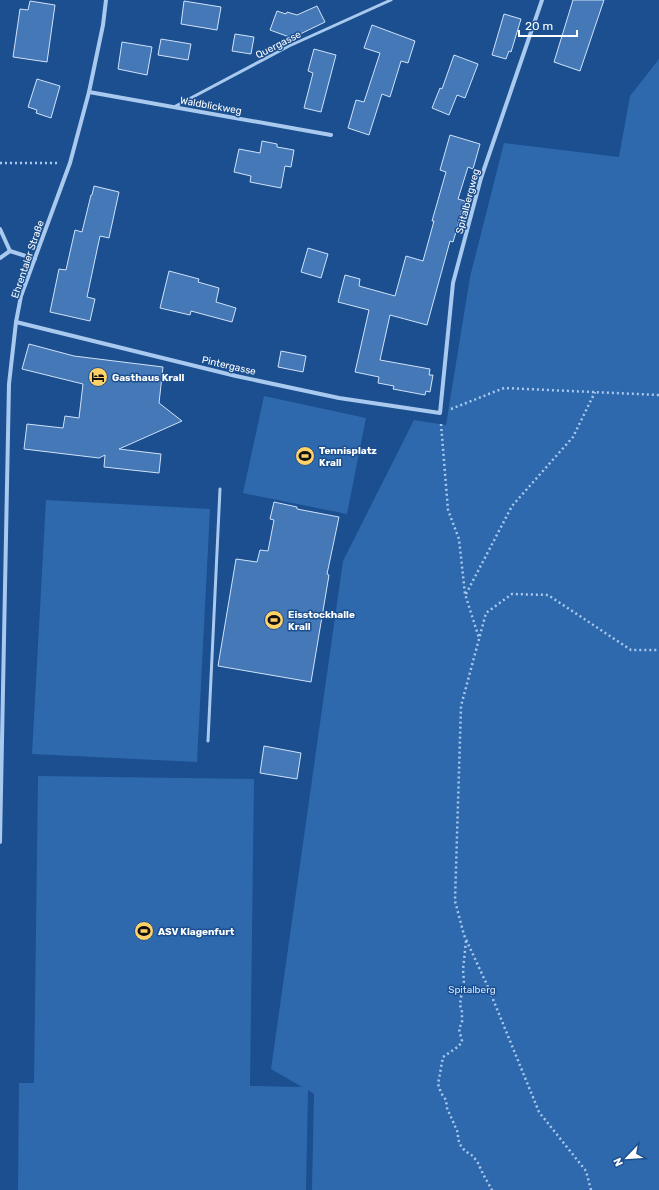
<svg xmlns="http://www.w3.org/2000/svg" width="659" height="1190" viewBox="0 0 659 1190" font-family="Rubik,sans-serif">
	<style>
		.green { fill: #2e69ad }
		.building { fill: #4478b7; stroke: #cfe3fa }
		.lines { fill: none; stroke-linecap: round; stroke-linejoin: round }
		.path { stroke: #a9c9ee; stroke-width: 2.5; stroke-dasharray: 2 3; stroke-linecap: butt }
		.lane { stroke: #a9c9ee; stroke-width: 3 }
		.street { stroke: #a9c9ee; stroke-width: 4 }
		.labels { text-anchor: middle; stroke-width: 3; stroke-linejoin: round; paint-order: stroke }
		.street-label { font-size: 10px; fill: #fff; stroke: #1b4f8f }
		.poi-label { font-size: 10px; font-weight: bold; fill: #fff; stroke: #1b4f8f; text-anchor: start }
		.park-label { font-size: 10px; fill: #cfe3fa; stroke: #1b4f8f }
	</style>
	<rect width="100%" height="100%" fill="#1b4f8f"/>
	<!-- green -->
	<g class="green">
		<path d="M659,59V1190H312L314,1094L308,1090L306,1190H18L19,1083H34L38,776L254,779L250,1086L302,1087L271,1069L343,561L414,420L446,425L470,277L504,143L619,157L630,96Z"/>
		<path d="M264,396L366,418L347,514L243,493Z"/>
		<path d="M46,500L210,509L197,762L32,754Z"/>
	</g>
	<!-- building -->
	<g class="building">
		<path d="M573,0H604L580,71L554,62Z"/>
		<path d="M30,1L55,5L47,62L13,57L20,9L28,10Z"/>
		<path d="M184,1L221,7L217,30L181,24Z"/>
		<path d="M317,6L325,22L292,38L270,30L277,11L286,14L287,12L297,15Z"/>
		<path d="M504,14L521,19L511,52L509,51L506,59L492,55Z"/>
		<path d="M372,25L415,41L408,63L401,61L390,97L382,94L369,135L348,128L356,100L364,102L380,53L364,48Z"/>
		<path d="M235,34L254,37L251,54L232,51Z"/>
		<path d="M161,39L191,44L188,60L158,55Z"/>
		<path d="M122,42L152,47L147,75L118,69Z"/>
		<path d="M314,49L336,55L321,112L304,108L313,73L308,71Z"/>
		<path d="M454,55L478,64L465,98L457,95L449,115L432,108L440,88L442,89Z"/>
		<path d="M37,79L60,86L51,118L36,113L37,110L28,107Z"/>
		<path d="M450,135L480,144L473,169L468,167L458,199L465,201L453,242L450,241L427,325L390,315L380,360L430,369L429,375H433L430,392L426,391L425,395L393,389L394,386L378,383L379,377L355,372L369,310L338,302L345,275L360,279L359,286L395,296L406,256L423,261L434,221H432L446,172L440,170Z"/>
		<path d="M262,141L277,144V147L294,150L291,167L285,166L281,188L250,182L251,176L234,172L239,149L260,153Z"/>
		<path d="M94,186L119,192L109,238L100,236L87,297L95,299L90,321L50,312L59,269L66,270L75,230L82,232L91,195H92Z"/>
		<path d="M308,248L328,254L321,278L301,272Z"/>
		<path d="M169,271L199,279L198,282L219,288L216,302L236,308L232,322L191,311L190,315L160,308Z"/>
		<path d="M29,344L74,356L163,367L159,403L182,421L119,449L161,454L159,473L104,467L105,455L99,458L24,449L27,424L63,428L65,416L79,418L83,384L22,369Z"/>
		<path d="M281,351L306,356L303,372L278,367Z"/>
		<path d="M274,502L297,507V509L339,517L327,574L329,575L311,682L218,666L236,559L257,562L260,550L268,551L274,520L270,519Z"/>
		<path d="M264,746L301,753L297,779L260,773Z"/>
	</g>
	<g class="lines">
		<!-- path -->
		<g class="path">
			<path d="M0,163H58"/>
			<path d="M451,409L504,388L659,395"/>
			<path d="M441,424L448,510L459,539L465,594L479,638"/>
			<path d="M466,594L512,506L573,437L595,392"/>
			<path d="M466,941L463,970L464,981L462,990L460,1005L462,1012V1022L459,1029L462,1041L459,1046L443,1057L438,1084L441,1093L446,1100L447,1108L458,1133V1139L461,1146L465,1151L473,1156L478,1163L483,1174L492,1190"/>
			<path d="M591,1190L586,1171L539,1112L488,987L464,935L455,901L461,706L486,613L512,594L548,595L631,650H659"/>
		</g>
		<!-- lane -->
		<g class="lane">
			<path d="M174,107L289,46L391,0"/>
			<path d="M208,741L220,489"/>
		</g>
		<!-- street -->
		<g class="street">
			<path d="M89,92L331,135"/>
			<path d="M0,229L10,251L35,259"/>
			<path d="M0,258L10,251"/>
			<path d="M16,322L236,376L339,398L440,413L453,283L481,178L542,0"/>
			<path d="M0,842L9,384L16,322L21,296L70,163L89,92L103,25L106,0"/>
		</g>
	</g>
	<!-- icons -->
	<defs>
		<g id="hotel-disc" transform="scale(1)"><circle r="9.5" fill="#ffd166" stroke="#1b4f8f"/><path d="M-6-4.5h1.5V1H6V5H4.5V3h-9V5H-6ZM-4 0a1.8 1.8 0 1 1 3.6 0ZM.5 0V-2.5h3Q6-2.5 6 0Z" fill="#111"/></g>
		<g id="stadium-disc" transform="scale(1)"><circle r="9.5" fill="#ffd166" stroke="#1b4f8f"/><path d="M0-5a6.5 5 0 1 0 0 10a6.5 5 0 1 0 0-10ZM-3.5-1.8h7v3.6h-7Z" fill="#111"/></g>
	</defs>
	<g fill-rule="evenodd">
		<use href="#hotel-disc" x="98" y="377"/>
		<use href="#stadium-disc" x="305" y="456"/>
		<use href="#stadium-disc" x="274" y="620"/>
		<use href="#stadium-disc" x="144" y="931"/>
	</g>
	<g class="labels">
		<!-- street labels -->
		<g class="street-label">
			<text transform="translate(278 44) rotate(-27)" y="4">Quergasse</text>
			<text transform="translate(211 105) rotate(10)" y="4">Waldblickweg</text>
			<text transform="translate(467 201) rotate(-75)" y="4">Spitalbergweg</text>
			<text transform="translate(27 259) rotate(-71)" y="4">Ehrentaler Straße</text>
			<text transform="translate(229 365) rotate(13)" y="4">Pintergasse</text>
		</g>
		<!-- poi labels -->
		<g class="poi-label">
			<text x="112" y="381">Gasthaus Krall</text>
			<text x="319" y="454">Tennisplatz<tspan x="319" dy="12">Krall</tspan></text>
			<text x="288" y="618">Eisstockhalle<tspan x="288" dy="12">Krall</tspan></text>
			<text x="158" y="935">ASV Klagenfurt</text>
		</g>
		<!-- park labels -->
		<g class="park-label">
			<text x="472" y="993">Spitalberg</text>
		</g>
	</g>
	<!-- north arrow -->
	<g transform="translate(627 1158) rotate(245)" stroke="#1b4f8f" stroke-width="3" paint-order="stroke">
	<path d="M0-3L7 15L0 10L-7 15Z" fill="#ffffff"/>
	<text y="-6" font-size="11" font-weight="bold" text-anchor="middle" fill="#ffffff">N</text>
	</g>
	<!-- scale -->
	<path d="M519 30v6h58v-6" fill="none" stroke="#ffffff" stroke-width="2"/>
	<text x="525" y="30" font-size="12" fill="#ffffff" stroke="#1b4f8f" stroke-width="3" paint-order="stroke">20 m</text>
</svg>
